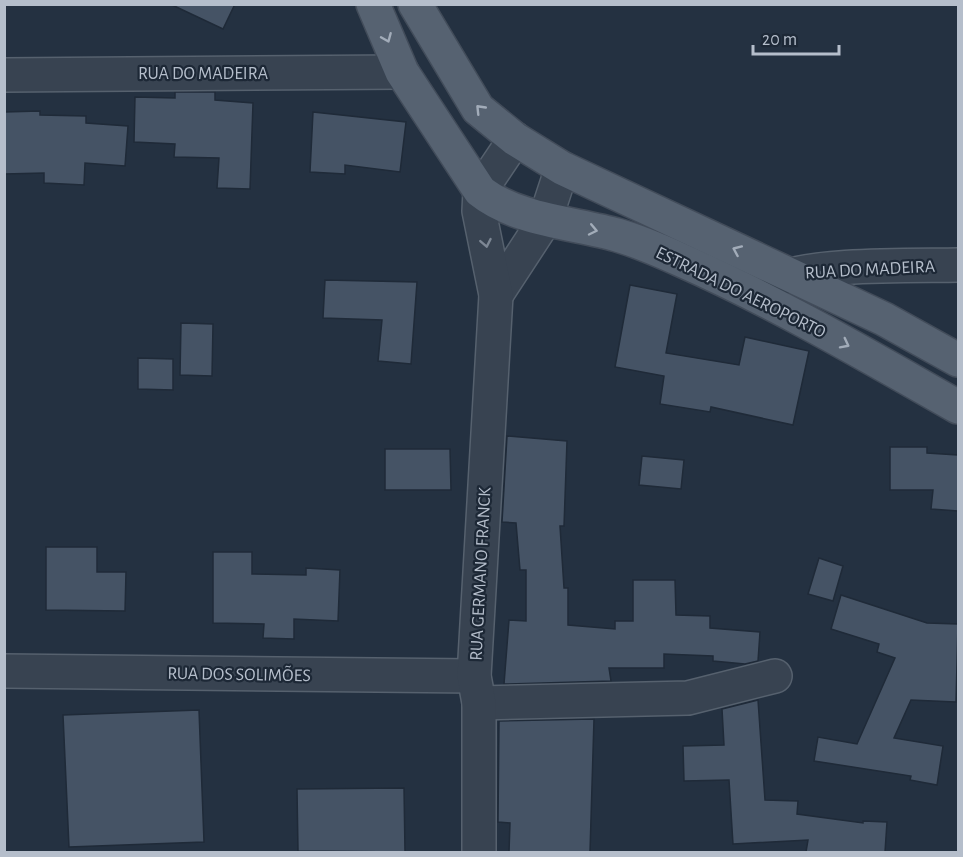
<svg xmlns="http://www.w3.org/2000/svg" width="963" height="857" viewBox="0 0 963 857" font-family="'Alegreya Sans',sans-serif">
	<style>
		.building { fill: #455365; stroke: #1f2a38; stroke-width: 1.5 }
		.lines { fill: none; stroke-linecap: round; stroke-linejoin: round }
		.minor-casing { stroke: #56616e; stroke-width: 36 }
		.major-casing { stroke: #424c5a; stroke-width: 36 }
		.minor { stroke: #384351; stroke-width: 33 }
		.major { stroke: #566271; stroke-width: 33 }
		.oneway { stroke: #a2acb9 }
		.oneway2 { stroke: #7d8794 }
		.labels { text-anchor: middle; stroke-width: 4.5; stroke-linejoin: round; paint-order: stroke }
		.street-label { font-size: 18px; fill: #b5becb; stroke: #1d2836 }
	</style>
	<rect width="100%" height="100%" fill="#243141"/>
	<!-- building -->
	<g class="building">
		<path d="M170,4H235L223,29Z"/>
		<path d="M175,92H215V100L253,103L250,189L217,188L219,158L174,157L175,144L134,142L135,97L175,98Z"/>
		<path d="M40,111V115L86,116V123L128,126L125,166L85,163L84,185L44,183V173L4,174V112Z"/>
		<path d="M313,112L406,122L400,172L345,165V174L310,172Z"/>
		<path d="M325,280L417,282L411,364L378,361L382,320L323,318Z"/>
		<path d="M630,285L677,294L666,353L739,365L745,337L809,351L793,425L711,407L710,412L660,404L664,376L615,367Z"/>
		<path d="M181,323L213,324L212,376L180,375Z"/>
		<path d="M138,358L173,359V390L138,389Z"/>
		<path d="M507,436L567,441L564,526H560L564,588H568V625L615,629V621H633V580H675L676,615L710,616V628L760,632L758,661L745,664L713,661V656L664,654V668H609L611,681L504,684L509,620L526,621V570H520L516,523L502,522Z"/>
		<path d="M890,447H927V453L958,455V511L931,509L933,490H890Z"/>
		<path d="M385,449H450L451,490H385Z"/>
		<path d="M642,456L684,460L681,489L639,485Z"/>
		<path d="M46,547H97V572H126L125,611L46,610Z"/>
		<path d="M213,552H252V574L306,575V568L340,570L338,621L294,619V639L263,638L264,624L213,623Z"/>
		<path d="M819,558L843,566L833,601L808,594Z"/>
		<path d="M841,595L927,623L958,624L956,702L911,700L894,738L943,746L937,785L910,780L911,776L814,761L818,737L857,744L895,658L877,652L879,644L831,629Z"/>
		<path d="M758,700L765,800L798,801L797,814L863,823V821L887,822L885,852H806L808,840L733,844L729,780L684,781L683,746L724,745L722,709Z"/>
		<path d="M199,710L204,842L69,847L63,715Z"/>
		<path d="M594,719L590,852H509L510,823L498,822L499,721Z"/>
		<path d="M404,788L405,852L298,851L297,789Z"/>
	</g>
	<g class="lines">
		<!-- minor casing -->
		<g class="minor-casing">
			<g id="minor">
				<path d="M4,75L402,72"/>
				<path d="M778,280C808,263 919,266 958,265"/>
				<path d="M496,295L545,220L562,168"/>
				<path d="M4,671L474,676"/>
				<path d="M479,703L688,698L775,676"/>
				<path d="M479,852V703L474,676L496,295L479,211L480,191L515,139"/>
			</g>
		</g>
		<!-- major casing -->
		<g class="major-casing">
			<g id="major">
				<path d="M373,4L402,72L480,191C516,220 574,223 617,235C638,241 661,251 681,260C776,302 868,356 958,407"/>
				<path d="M415,4L478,109L515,139L562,168L884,319L958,360"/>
			</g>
		</g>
		<!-- minor -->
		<use href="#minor" class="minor"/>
		<!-- major -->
		<use href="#major" class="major"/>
	</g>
	<!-- one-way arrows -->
	<defs><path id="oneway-chevron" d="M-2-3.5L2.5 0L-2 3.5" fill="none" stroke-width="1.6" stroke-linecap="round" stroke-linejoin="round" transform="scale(1.5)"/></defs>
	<g class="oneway">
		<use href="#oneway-chevron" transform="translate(387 38) rotate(67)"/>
		<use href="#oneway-chevron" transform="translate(480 109) rotate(-134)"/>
		<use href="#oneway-chevron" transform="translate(593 230) rotate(12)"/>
		<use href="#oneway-chevron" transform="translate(737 250) rotate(-156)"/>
		<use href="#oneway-chevron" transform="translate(845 344) rotate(27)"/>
	</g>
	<use class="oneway2" href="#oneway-chevron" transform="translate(486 243) rotate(79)"/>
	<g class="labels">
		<!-- street labels -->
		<g class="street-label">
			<text x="203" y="79">RUA DO MADEIRA</text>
			<text transform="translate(870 269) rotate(-3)" y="6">RUA DO MADEIRA</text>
			<text transform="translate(741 292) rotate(26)" y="6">ESTRADA DO AEROPORTO</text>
			<text transform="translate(480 574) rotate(-87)" y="6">RUA GERMANO FRANCK</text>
			<text transform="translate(239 674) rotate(1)" y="6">RUA DOS SOLIMÕES</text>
		</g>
	</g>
	<!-- border -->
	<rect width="963" height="857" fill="none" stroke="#b5becb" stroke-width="12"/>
	<!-- scale -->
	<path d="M753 45v9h86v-9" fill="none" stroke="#b5becb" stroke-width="3"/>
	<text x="762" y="45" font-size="18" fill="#b5becb" stroke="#1d2836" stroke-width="4.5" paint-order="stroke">20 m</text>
</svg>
